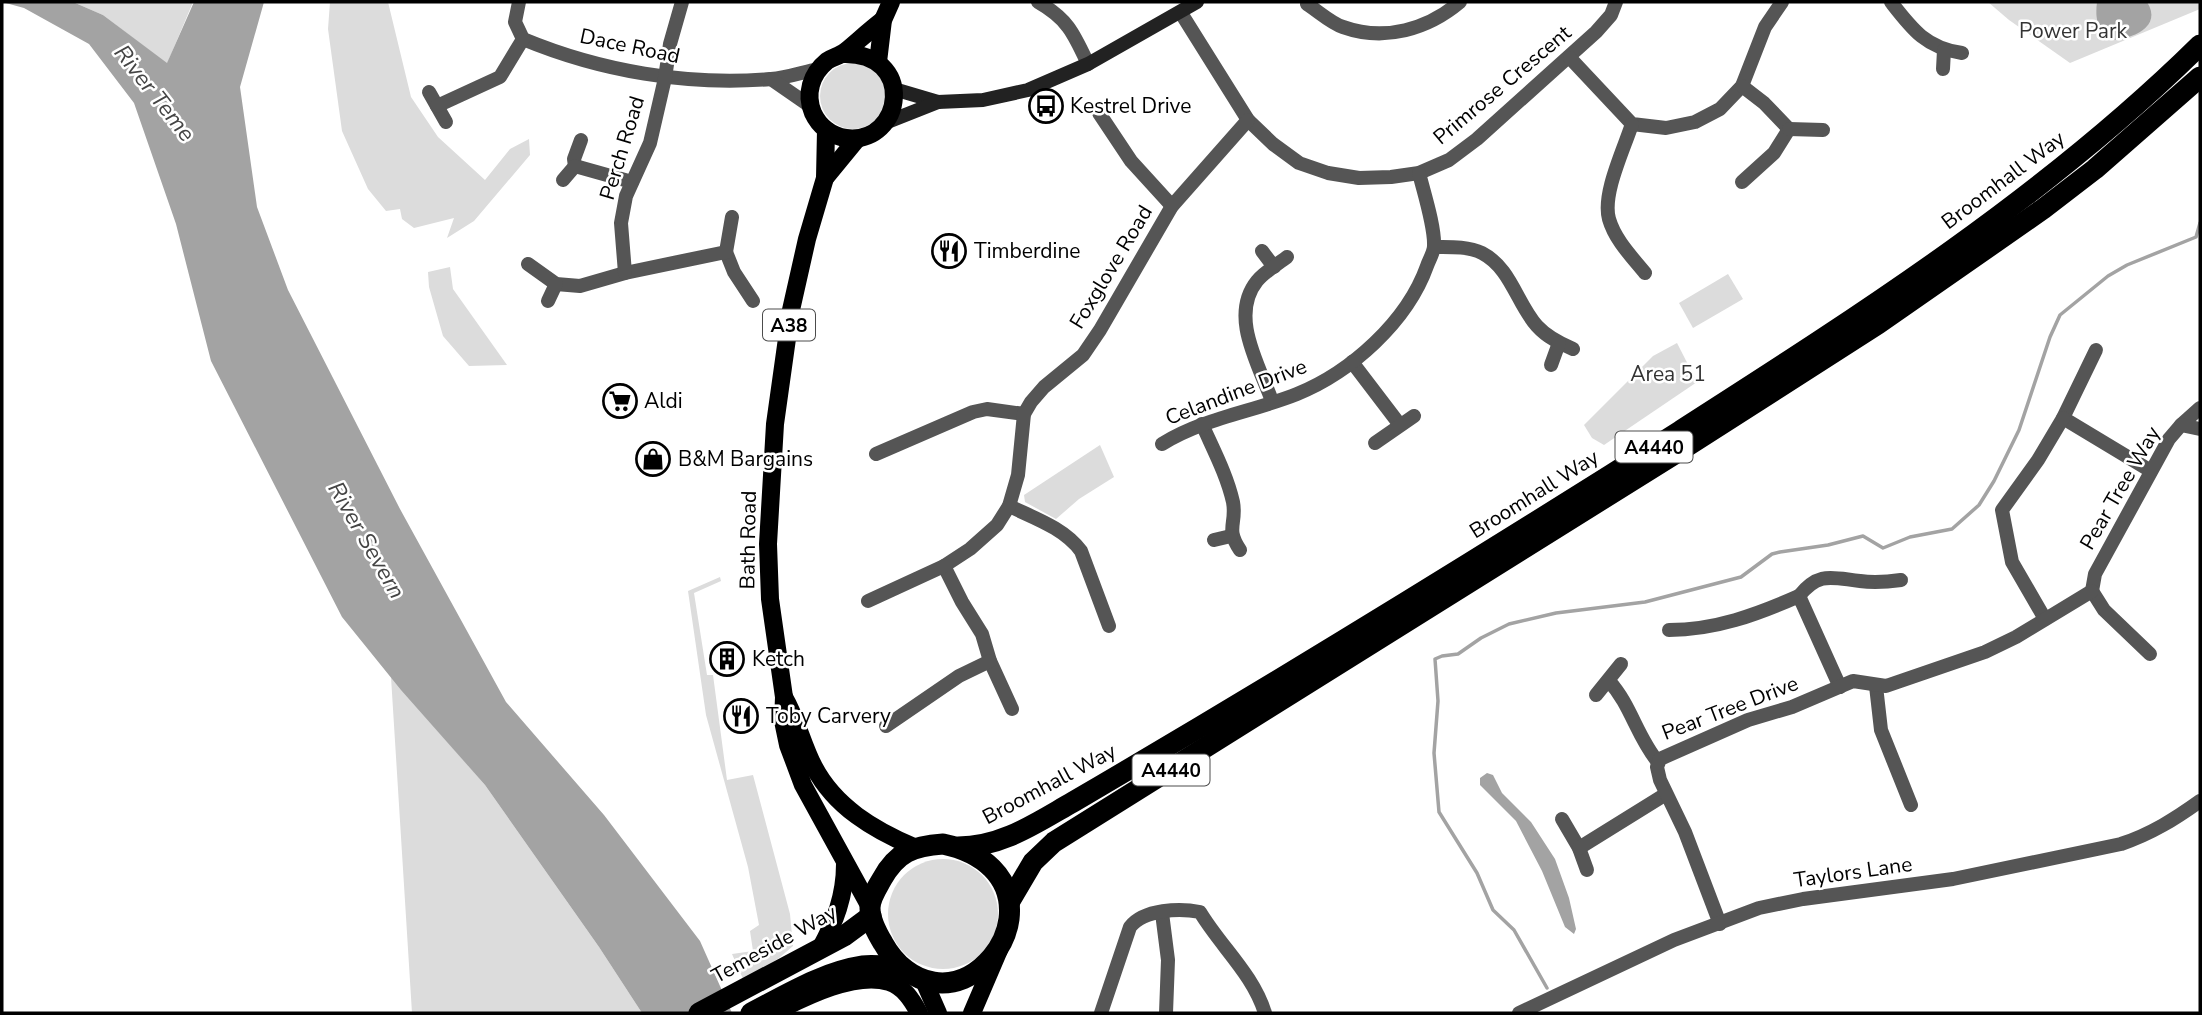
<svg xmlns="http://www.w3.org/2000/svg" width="2202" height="1015" viewBox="0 0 2202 1015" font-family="'Nunito Sans',sans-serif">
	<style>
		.green { fill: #dcdcdc }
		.water { fill: #a3a3a3 }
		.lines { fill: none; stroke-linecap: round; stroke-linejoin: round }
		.stream { stroke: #a3a3a3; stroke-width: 3.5 }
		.street { stroke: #555; stroke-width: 14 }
		.secondary { stroke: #222; stroke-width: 14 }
		.primary { stroke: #000; stroke-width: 18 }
		.highway { stroke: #000; stroke-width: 21 }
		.labels { text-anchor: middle; stroke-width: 5; stroke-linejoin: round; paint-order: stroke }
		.shield { fill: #fff; stroke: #4c4c4c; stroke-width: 2 }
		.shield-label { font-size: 19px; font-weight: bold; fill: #000 }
		.park-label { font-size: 21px; fill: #333; stroke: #fff }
		.street-label { font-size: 21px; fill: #000; stroke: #fff }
		.poi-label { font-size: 21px; fill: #000; stroke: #fff; text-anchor: start }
		.water-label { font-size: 23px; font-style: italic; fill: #444; stroke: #fff }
	</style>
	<rect width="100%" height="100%" fill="#fff"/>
	<!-- green -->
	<g class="green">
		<path d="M73,2H193L167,64L103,15Z"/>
		<path d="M330,2H388L411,97L438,137L485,180L510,149L529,139L530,155L474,221L447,238L454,218L414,228L402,219L400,209L386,211L368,189L342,131L328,29Z"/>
		<path d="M1988,2H2200V9L2070,63L2009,20Z"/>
		<circle cx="853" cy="96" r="33"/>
		<path d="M450,267L453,289L507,365L469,366L443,336L429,287L428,272Z"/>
		<path d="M1728,274L1743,299L1693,328L1679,303Z"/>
		<path d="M1677,343L1697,382L1604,445L1592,438L1584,425L1653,356Z"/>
		<path d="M1100,445L1114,477L1079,499L1056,519L1025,502L1024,495Z"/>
		<path d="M720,577L721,581L694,593L707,675H713L727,780L753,775L790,914L793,946L779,958L744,981L732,954L753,951L750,931L759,925L748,867L706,715L688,591Z"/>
		<path d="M391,677L485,785L599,947L642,1013H412Z"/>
		<circle cx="943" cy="914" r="55"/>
	</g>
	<!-- water -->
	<g class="water">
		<path d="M2,2H73L103,15L167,63L194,2H264L240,87L257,207L288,290L400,509L506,702L604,815L700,941L732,1013H642L599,947L485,785L401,690L342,617L211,361L176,224L134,103L89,44L24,8Z"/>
		<path d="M2097,2H2147C2163,27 2132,39 2111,40C2097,29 2095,19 2097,2Z"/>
		<path d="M1487,773L1493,775L1502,793L1531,822L1555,859L1569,898L1576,929L1574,934L1565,927L1542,871L1516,821L1480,785V778Z"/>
	</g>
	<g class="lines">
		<!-- stream -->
		<path class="stream" d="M1547,988L1514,930L1493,910L1477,873L1439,812L1434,753L1438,701L1435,659L1442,656L1458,654L1481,638L1509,624L1556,613L1645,602L1741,577L1772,554L1780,552L1828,545L1863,536L1883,548L1910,537L1952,529L1979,505L1994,481L2019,430L2050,337L2060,315L2108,276L2127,265L2196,237L2200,223"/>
		<!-- street -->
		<g class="street">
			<path d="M519,2L515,22L523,39C600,71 687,86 771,79C786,78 803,72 818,69"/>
			<path d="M1038,2C1068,19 1074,34 1088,64"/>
			<path d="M1891,2C1912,29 1926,48 1962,53"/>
			<path d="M1307,4C1318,11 1331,23 1343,27C1385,42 1428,29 1460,2"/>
			<path d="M1181,13L1248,120L1273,144L1299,163L1328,173L1359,178L1391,177L1419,173L1449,160L1477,139L1596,32L1611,15L1616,2"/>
			<path d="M1570,58L1632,124L1666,128L1695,122L1720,109L1742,86L1765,27L1782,2"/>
			<path d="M1943,69L1944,50"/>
			<path d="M771,79L810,106"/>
			<path d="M1742,86L1764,103L1789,129L1774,153L1742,182"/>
			<path d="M429,92L446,122"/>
			<path d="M437,106L500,77L523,39"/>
			<path d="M1099,113L1131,161L1172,206"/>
			<path d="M1632,124C1624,149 1602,194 1609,219C1615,240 1632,257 1645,273"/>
			<path d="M1789,129L1823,130"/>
			<path d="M581,140L574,159L575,166L632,182"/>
			<path d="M563,180L575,166"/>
			<path d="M1434,247C1449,247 1468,246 1482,253C1511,268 1517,304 1537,326C1547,337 1559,343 1573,349"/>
			<path d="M1262,251L1274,267"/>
			<path d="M726,252L734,272L753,301"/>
			<path d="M528,264L556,284L580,286L625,273L726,252L732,217"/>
			<path d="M625,273L621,223L626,196L650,143L665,78L670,44L682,2"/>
			<path d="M548,301L556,284"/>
			<path d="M2096,350L2063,418L2151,471"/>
			<path d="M1352,362L1400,425"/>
			<path d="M1551,365L1559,343"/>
			<path d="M1272,401C1259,365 1229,316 1257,281C1264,272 1278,264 1287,257"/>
			<path d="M1202,424C1213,449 1227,475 1233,502C1237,524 1225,528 1240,550"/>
			<path d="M2181,425L2200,408"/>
			<path d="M1375,443L1414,416"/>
			<path d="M1162,444C1204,418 1252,412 1297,394C1351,372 1407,322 1427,266C1429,260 1434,252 1434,246C1435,227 1424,193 1419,173"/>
			<path d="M876,454L973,412L987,409L1024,414"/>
			<path d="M1009,506C1034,518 1064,528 1081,551L1109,626"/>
			<path d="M1214,540L1231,536"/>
			<path d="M944,566L962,602L982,634L990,661L1012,709"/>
			<path d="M2092,591L2095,574L2169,439L2181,425L2200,429"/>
			<path d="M2092,591L2104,610L2150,654"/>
			<path d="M1799,596C1819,571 1832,578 1860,581C1874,583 1887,582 1901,580"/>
			<path d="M868,601L944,566L970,549L997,525L1009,506L1018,475L1024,414L1031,402L1044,387L1083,355L1100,330L1172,206L1248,120"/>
			<path d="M2045,619L2012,562L2002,510L2038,460L2063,418"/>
			<path d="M1669,630C1715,630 1756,615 1799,596L1840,687"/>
			<path d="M1609,681C1631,705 1637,737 1658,762"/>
			<path d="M1876,686L1881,730L1911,805"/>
			<path d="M1596,695L1621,664"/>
			<path d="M886,726L959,676L990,661"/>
			<path d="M1562,819L1579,848L1587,870"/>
			<path d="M1579,848L1666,794"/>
			<path d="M1162,913L1168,960L1166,1013"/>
			<path d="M1720,924L1685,832L1660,780L1657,767L1660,759L1748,720L1792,707L1853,681L1886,686L1985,652L2016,637L2092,591"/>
			<path d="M1101,1013L1130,927C1144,909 1180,908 1200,912C1221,947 1253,974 1265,1013"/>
			<path d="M1519,1013L1674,940L1759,908L1803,899L1953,879L2121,844C2151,834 2175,819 2200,801"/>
		</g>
		<!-- secondary -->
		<g class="secondary">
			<path d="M894,89L938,102L983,100L1028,90L1088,64L1197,2"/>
			<path d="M885,123L938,102"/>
		</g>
		<!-- primary -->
		<g class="primary">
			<path d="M842,54C917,51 904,145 846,138C831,136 819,126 813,113C805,94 811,74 827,61C833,57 840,56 846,51C858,41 870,30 883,20"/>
			<path d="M878,62L883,20L891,2"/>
			<path d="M826,130L825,178L807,239L791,310L775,424L768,544L770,599L784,697L783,721L788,745L803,785L870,907"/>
			<path d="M825,178L857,139"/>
			<path d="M784,697C797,719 802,744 814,767C835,807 874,830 914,847"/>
			<path d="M820,949C835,922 845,896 845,864"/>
			<path d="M924,981L938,1013"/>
			<path d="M773,1013C803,998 855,971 889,982C904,987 912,1000 919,1013"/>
			<path d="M972,1013L999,950"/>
		</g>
		<!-- highway -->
		<g class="highway">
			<path d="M943,844C981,852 1014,876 1009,919C1007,934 1002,945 992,957C957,998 908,988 883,943C877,933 870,921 870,908C870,898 877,888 882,879C897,852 913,846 943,844Z"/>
			<path d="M958,847C1002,847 1036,823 1073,802C1278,682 1480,558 1680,431C1861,315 2046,197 2200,45"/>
			<path d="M1010,901L1033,862L1054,842L1681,450L1878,324L2043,209L2095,169L2200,77"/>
			<path d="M699,1013L844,936L871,916"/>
			<path d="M751,1013C786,995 823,972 863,966C875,964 889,967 902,968"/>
		</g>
	</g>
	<!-- icons -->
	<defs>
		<g id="bus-ring" transform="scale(1.75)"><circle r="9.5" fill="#fff" stroke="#000" stroke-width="1.5"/><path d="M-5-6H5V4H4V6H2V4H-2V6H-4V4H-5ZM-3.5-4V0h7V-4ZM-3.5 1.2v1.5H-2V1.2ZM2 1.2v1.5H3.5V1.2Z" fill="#000"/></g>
		<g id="restaurant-ring" transform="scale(1.75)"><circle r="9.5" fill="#fff" stroke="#000" stroke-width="1.5"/><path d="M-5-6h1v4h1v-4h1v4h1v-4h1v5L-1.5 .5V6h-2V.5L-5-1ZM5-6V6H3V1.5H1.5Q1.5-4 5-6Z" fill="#000"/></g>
		<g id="supermarket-ring" transform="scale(1.75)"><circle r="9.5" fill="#fff" stroke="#000" stroke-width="1.5"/><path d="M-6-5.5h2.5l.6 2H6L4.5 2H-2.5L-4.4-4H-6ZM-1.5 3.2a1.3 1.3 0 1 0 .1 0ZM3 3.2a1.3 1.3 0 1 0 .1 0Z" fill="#000"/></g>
		<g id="shop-ring" transform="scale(1.75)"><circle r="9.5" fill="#fff" stroke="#000" stroke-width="1.5"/><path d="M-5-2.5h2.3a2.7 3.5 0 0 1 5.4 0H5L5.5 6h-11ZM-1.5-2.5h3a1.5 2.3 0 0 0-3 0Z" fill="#000"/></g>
		<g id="building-ring" transform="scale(1.75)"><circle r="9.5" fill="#fff" stroke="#000" stroke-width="1.5"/><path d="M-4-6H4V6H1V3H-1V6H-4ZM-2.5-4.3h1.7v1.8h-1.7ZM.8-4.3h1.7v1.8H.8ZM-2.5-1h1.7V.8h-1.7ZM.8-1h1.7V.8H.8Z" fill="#000"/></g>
	</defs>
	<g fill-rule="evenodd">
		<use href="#bus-ring" x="1046" y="106"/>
		<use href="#restaurant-ring" x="949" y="251"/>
		<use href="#supermarket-ring" x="620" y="401"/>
		<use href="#shop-ring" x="653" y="459"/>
		<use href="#building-ring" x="727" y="659"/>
		<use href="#restaurant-ring" x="741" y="716"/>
	</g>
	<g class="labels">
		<!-- shield labels -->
		<g class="shield">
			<rect x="763" y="309.5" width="52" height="31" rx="5"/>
			<rect x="1615.5" y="431.5" width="77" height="31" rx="5"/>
			<rect x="1132.5" y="754.5" width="77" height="31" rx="5"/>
		</g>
		<g class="shield-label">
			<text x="789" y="332">A38</text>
			<text x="1654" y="454">A4440</text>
			<text x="1171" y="777">A4440</text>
		</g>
		<!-- park labels -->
		<g class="park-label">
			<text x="2073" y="38">Power Park</text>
			<text x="1668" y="381">Area 51</text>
		</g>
		<!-- street labels -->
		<g class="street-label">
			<text transform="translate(630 46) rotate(12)" y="7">Dace Road</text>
			<text transform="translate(1502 85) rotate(-40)" y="7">Primrose Crescent</text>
			<text transform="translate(622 148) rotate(-73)" y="7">Perch Road</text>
			<text transform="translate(2003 180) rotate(-37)" y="7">Broomhall Way</text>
			<text transform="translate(1111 267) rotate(-59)" y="7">Foxglove Road</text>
			<text transform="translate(1236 392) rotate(-21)" y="7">Celandine Drive</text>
			<text transform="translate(2120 488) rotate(-60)" y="7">Pear Tree Way</text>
			<text transform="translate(1534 494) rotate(-32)" y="7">Broomhall Way</text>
			<text transform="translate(748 540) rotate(-89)" y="7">Bath Road</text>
			<text transform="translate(1730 708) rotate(-21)" y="7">Pear Tree Drive</text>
			<text transform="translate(1049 784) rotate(-28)" y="7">Broomhall Way</text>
			<text transform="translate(1853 872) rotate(-8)" y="7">Taylors Lane</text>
			<text transform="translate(774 944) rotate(-29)" y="7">Temeside Way</text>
		</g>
		<!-- poi labels -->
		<g class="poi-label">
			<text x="1070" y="113">Kestrel Drive</text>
			<text x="974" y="258">Timberdine</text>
			<text x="644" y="408">Aldi</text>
			<text x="678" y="466">B&amp;M Bargains</text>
			<text x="752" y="666">Ketch</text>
			<text x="766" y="723">Toby Carvery</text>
		</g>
		<!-- water labels -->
		<g class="water-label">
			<text transform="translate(155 93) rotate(52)" y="8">River Teme</text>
			<text transform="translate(367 540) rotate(60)" y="8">River Severn</text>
		</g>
	</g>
	<!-- border -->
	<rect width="2202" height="1015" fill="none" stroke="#000000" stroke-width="7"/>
</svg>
